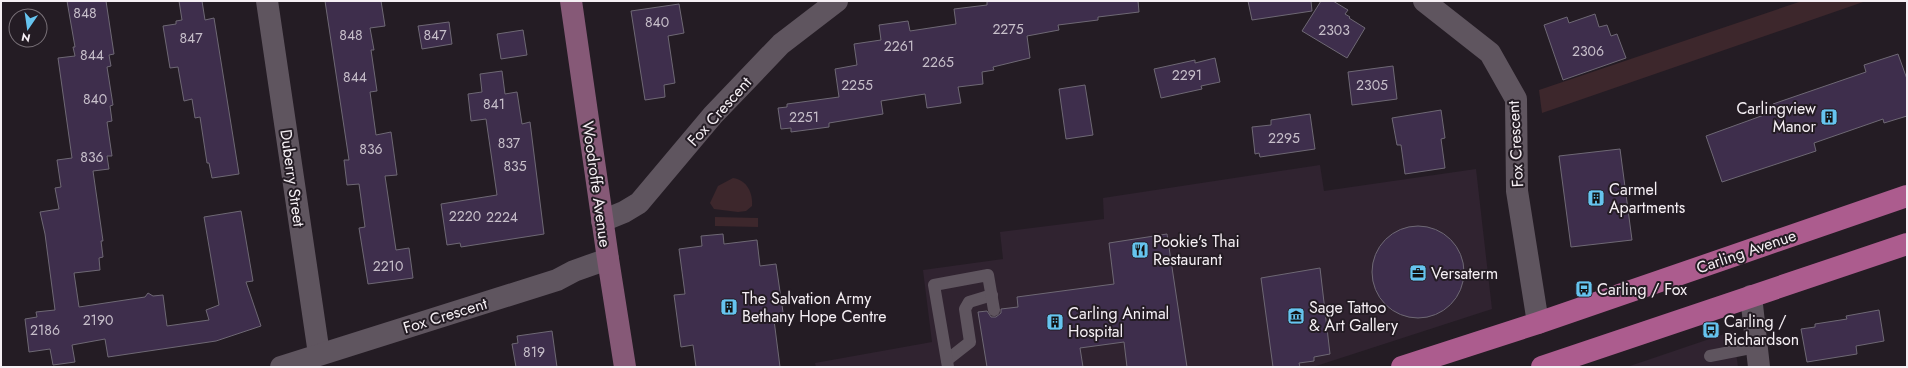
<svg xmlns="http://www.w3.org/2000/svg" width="1908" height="368" viewBox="0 0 1908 368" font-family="Jost,sans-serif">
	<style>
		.built { fill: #302330 }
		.green { fill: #3d272c }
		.building { fill: #3e2e4c; stroke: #6e6874 }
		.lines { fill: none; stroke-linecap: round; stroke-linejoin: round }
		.service { stroke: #5f555f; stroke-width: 12 }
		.minor { stroke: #5f555f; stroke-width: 22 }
		.secondary { stroke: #865977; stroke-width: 22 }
		.primary { stroke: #ac5c8e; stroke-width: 22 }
		.labels { text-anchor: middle; stroke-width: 4; stroke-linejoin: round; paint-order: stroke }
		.number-label { font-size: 14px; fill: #c7bfca }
		.poi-label { font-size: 16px; fill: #f5eff4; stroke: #241c24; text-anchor: start }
		.street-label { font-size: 16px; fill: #f5eff4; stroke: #241c24 }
	</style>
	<rect width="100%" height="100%" fill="#241c24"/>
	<!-- built -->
	<g class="built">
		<path d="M1320,165L1324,191L1476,169L1492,309L1313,367H816L815,363L932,342L923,270L1003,259L1000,232L1104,219L1103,198Z"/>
		<path d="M1733,331L1738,367H1627Z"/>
	</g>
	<!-- green -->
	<g class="green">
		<path d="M1802,1H1866L1542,113L1539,90Z"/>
		<path d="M733,178C747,180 753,193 752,206L746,211L738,212L714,209L710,203L718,186Z"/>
		<path d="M715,217L758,218V227L715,226Z"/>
	</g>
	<!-- building -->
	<g class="building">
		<path d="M67,1H106L114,54L109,55L111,66L107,67L113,105L110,106L112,121L107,122L112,156H107L109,169L93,171L103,241H101L103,257L99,258L100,270L74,273L79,307L145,297L148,293L153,296L163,295L167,326L209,320L206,310L219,305L204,217L241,211L253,281L246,282L261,326L216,341L108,357L105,339L72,345L75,362L53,365L50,349L29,352L25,319L37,317L36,312L55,310L45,234L40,212L59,209L55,188L61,187L57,160L72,158L58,58L75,56L73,47H75Z"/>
		<path d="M179,1H202L205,20L214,18L239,174L212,178L209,163H207L200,117L195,118L192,99L184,101L178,67L170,68L163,26L176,24V21L182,20Z"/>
		<path d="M325,1H381L385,26L370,28L374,50H371L377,91L370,92L376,135L391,132L397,175L385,176L396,250L409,248L413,278L368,284L359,228L365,227L359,184L347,185L344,160H349Z"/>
		<path d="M987,1H1138L1139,12L1098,17V20L1058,25L1059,30L1027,36L1030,58L993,67L994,70L982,72L983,84L958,87L961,103L927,108L925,94L881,101L883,114L829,123V127L791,132V128L781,129L778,108L787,107V104L839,97L835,69L857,65L854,44L881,40L879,25L908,21L910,31L956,24L954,9L987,5Z"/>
		<path d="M1248,1H1311L1312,11L1252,20Z"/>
		<path d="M1321,1H1333L1348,10L1345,14L1350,17L1349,18L1365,28L1347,58L1302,31Z"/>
		<path d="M679,4L684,33L668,36L675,83L664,85L665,97L645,100L631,11Z"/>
		<path d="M1595,14L1599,27L1607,25L1611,36L1617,34L1626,58L1563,80L1544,25L1567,17L1569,23Z"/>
		<path d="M449,22L452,44L422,49L418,26Z"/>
		<path d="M523,30L527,55L501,59L497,34Z"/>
		<path d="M1898,54L1907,79V116L1884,123L1883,119L1814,143L1816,151L1722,182L1706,136L1775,111L1773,104L1866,72L1864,65Z"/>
		<path d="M1215,58L1220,82L1201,86L1202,89L1161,98L1154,69L1195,60V63Z"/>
		<path d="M1393,66L1397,99L1352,105L1348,72Z"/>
		<path d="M502,71L505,94L517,92L522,124L530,122L544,234L461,247L460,243L447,245L441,204L497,195L486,119L471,121L468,94L482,92L480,74Z"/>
		<path d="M1085,85L1093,135L1066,139L1059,89Z"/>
		<path d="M1441,110L1445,138L1441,139L1445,168L1405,174L1401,145H1397L1392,118Z"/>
		<path d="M1310,114L1315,149L1260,157L1259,153L1255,154L1252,127L1271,125V120Z"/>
		<path d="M1620,149L1632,240L1571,247L1559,156Z"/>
		<circle cx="1418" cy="272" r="46"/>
		<path d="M723,234L724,244L757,240L760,266L776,264L784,319L774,320L780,367H696L693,345L681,347L674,295L685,294L679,249L702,246L701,236Z"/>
		<path d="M1167,234L1187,367H1127L1124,342L1080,348L1083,367H987L978,312L987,311L991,317H996L1001,313V309L1018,307L1017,297L1114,284L1109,243Z"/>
		<path d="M1320,268L1330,354L1314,357V361L1299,363L1300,367H1273L1261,278Z"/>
		<path d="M1879,310L1884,341L1856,346L1857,354L1807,362L1801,329L1815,327V324L1847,319L1846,316Z"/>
		<path d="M552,331L557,367H516L512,344L518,343L517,336Z"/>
	</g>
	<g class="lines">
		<!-- service -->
		<g class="service">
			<path d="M1710,356L1756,347"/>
			<path d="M947,360L970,342L965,309L969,302L992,295"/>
			<path d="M948,367L934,285L988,275L994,310"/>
		</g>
		<!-- minor -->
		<g class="minor">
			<path d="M267,1L319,354"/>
			<path d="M1424,1L1490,53L1516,99L1517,191L1538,323"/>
			<path d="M602,221L624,212L639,203L713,115L781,44L837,1"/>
			<path d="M1751,296L1759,367"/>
			<path d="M281,367L557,280L574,271L608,259"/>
		</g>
		<!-- secondary -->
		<path class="secondary" d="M571,1L608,259L625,367"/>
		<!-- primary -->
		<g class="primary">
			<path d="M1402,367L1538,323L1907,196"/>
			<path d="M1542,367L1907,244"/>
		</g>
	</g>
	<!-- icons -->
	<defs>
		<g id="building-square" transform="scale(0.9)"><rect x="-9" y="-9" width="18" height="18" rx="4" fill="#66c4ef" stroke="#241c24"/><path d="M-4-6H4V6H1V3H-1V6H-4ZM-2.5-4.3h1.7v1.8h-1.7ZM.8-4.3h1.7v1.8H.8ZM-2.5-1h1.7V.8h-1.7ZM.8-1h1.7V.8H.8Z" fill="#111"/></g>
		<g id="restaurant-square" transform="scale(0.9)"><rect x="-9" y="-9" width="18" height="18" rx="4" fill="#66c4ef" stroke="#241c24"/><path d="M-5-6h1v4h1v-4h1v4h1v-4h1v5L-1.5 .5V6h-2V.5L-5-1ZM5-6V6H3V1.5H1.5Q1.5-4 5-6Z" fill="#111"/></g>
		<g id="office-square" transform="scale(0.9)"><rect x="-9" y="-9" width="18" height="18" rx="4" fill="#66c4ef" stroke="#241c24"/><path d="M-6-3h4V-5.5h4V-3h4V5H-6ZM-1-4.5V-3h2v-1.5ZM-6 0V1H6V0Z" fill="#111"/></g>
		<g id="bus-square" transform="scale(0.9)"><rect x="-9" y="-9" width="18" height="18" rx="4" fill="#66c4ef" stroke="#241c24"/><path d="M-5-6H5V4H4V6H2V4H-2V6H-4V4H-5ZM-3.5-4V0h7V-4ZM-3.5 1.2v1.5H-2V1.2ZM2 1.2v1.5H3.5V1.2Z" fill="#111"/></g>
		<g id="museum-square" transform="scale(0.9)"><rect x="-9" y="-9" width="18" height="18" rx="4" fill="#66c4ef" stroke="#241c24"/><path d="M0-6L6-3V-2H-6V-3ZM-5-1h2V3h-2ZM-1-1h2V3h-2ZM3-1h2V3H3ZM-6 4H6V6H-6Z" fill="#111"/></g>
	</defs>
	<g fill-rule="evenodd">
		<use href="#building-square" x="1829" y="117"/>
		<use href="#building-square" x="1596" y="198"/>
		<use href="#restaurant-square" x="1140" y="250"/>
		<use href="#office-square" x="1418" y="273"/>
		<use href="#bus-square" x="1584" y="289"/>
		<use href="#building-square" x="729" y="307"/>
		<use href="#museum-square" x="1296" y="316"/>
		<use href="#building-square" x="1055" y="322"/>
		<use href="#bus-square" x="1711" y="330"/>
	</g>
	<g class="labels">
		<!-- number labels -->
		<g class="number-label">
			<text x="85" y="18">848</text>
			<text x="657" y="27">840</text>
			<text x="1008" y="34">2275</text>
			<text x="1334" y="35">2303</text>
			<text x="351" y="40">848</text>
			<text x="435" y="40">847</text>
			<text x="191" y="43">847</text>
			<text x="899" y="51">2261</text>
			<text x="1588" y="56">2306</text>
			<text x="92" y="60">844</text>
			<text x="938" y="67">2265</text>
			<text x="1187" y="80">2291</text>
			<text x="355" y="82">844</text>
			<text x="857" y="90">2255</text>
			<text x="1372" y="90">2305</text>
			<text x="95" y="104">840</text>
			<text x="494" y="109">841</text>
			<text x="804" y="122">2251</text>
			<text x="1284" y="143">2295</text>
			<text x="509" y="148">837</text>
			<text x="371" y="154">836</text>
			<text x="92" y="162">836</text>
			<text x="515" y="171">835</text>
			<text x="465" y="221">2220</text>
			<text x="502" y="222">2224</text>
			<text x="388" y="271">2210</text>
			<text x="98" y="325">2190</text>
			<text x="45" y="335">2186</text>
			<text x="534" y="357">819</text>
		</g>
		<!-- poi labels -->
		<g class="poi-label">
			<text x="1816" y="114" text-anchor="end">Carlingview<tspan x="1816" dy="18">Manor</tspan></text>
			<text x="1609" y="195">Carmel<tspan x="1609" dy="18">Apartments</tspan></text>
			<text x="1153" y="247">Pookie's Thai<tspan x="1153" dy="18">Restaurant</tspan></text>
			<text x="1431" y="279">Versaterm</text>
			<text x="1597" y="295">Carling / Fox</text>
			<text x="742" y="304">The Salvation Army<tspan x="742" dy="18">Bethany Hope Centre</tspan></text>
			<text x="1309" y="313">Sage Tattoo<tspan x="1309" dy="18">&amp; Art Gallery</tspan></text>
			<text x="1068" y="319">Carling Animal<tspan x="1068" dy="18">Hospital</tspan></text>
			<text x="1724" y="327">Carling /<tspan x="1724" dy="18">Richardson</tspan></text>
		</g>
		<!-- street labels -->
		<g class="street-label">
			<text transform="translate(719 111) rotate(-48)" y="6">Fox Crescent</text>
			<text transform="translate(1515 144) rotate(-93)" y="6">Fox Crescent</text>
			<text transform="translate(293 178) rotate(82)" y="6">Duberry Street</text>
			<text transform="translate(597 184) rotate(82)" y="6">Woodroffe Avenue</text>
			<text transform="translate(1746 251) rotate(-19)" y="6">Carling Avenue</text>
			<text transform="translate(445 315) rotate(-17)" y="6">Fox Crescent</text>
		</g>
	</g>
	<!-- border -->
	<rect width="1908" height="368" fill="none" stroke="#f5eff4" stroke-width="4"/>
	<!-- north arrow -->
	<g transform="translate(28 28) rotate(193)"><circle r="19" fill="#241c24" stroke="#787077"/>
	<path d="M0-3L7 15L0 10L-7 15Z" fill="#66c4ef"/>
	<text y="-6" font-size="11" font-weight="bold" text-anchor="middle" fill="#f5eff4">N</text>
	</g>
</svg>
